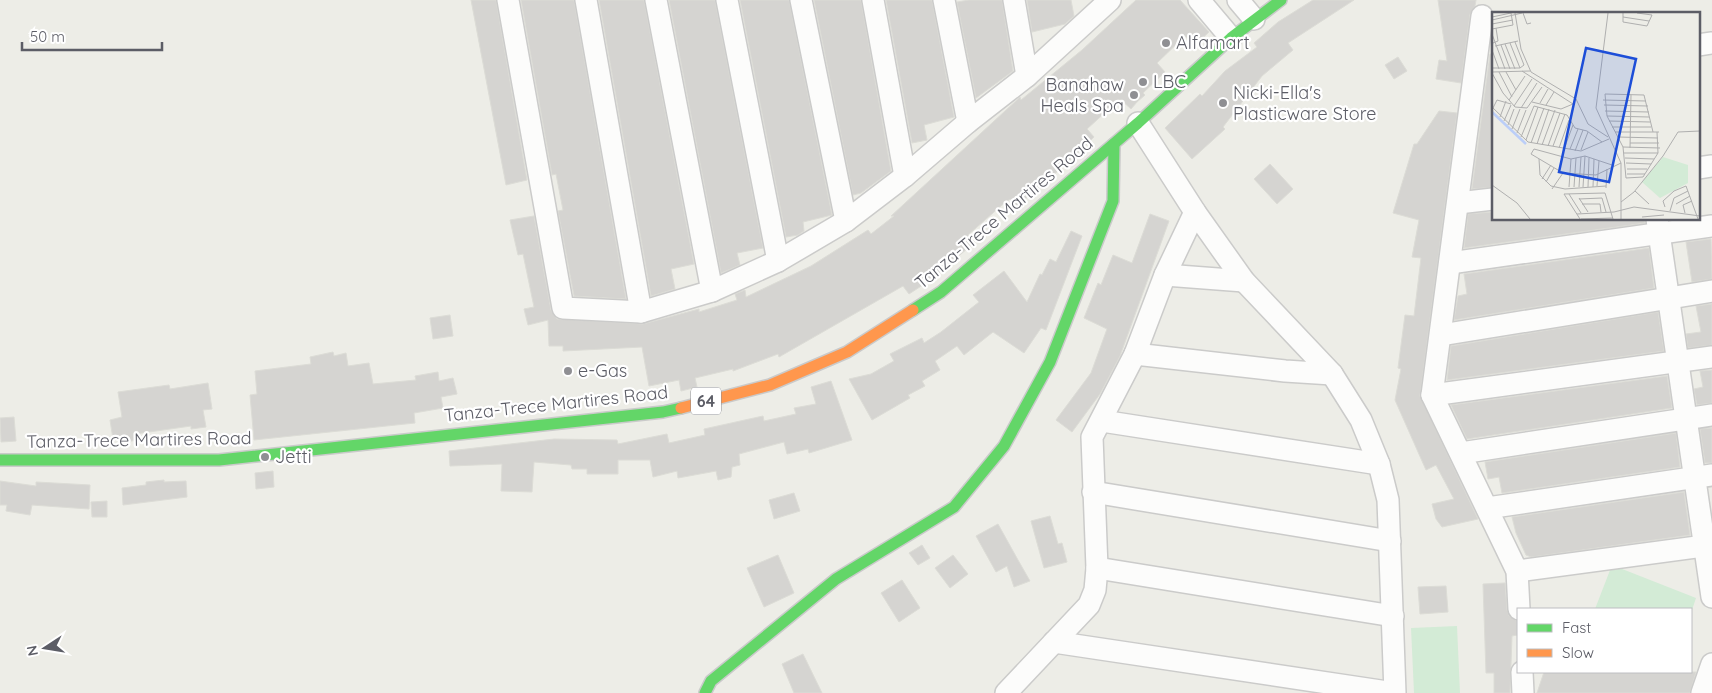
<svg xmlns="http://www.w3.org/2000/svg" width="1712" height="693" viewBox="0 0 1712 693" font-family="Quicksand,sans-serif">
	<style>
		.park { fill: #d3ebd6 }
		.building { fill: #d5d4d1; stroke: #dcdcd6 }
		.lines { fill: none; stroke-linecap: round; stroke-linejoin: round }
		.street-casing { stroke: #cbcbca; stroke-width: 24 }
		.fast-casing { stroke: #cacaca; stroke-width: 14 }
		.slow-casing { stroke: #cacaca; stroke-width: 14 }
		.street { stroke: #fcfcfb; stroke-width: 21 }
		.fast { stroke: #63d668; stroke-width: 11 }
		.slow { stroke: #ff974d; stroke-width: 11 }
		.poi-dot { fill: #8f8f93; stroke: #fff; stroke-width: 2 }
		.labels { text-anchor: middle; stroke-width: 4.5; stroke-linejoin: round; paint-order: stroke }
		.shield { fill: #fff; stroke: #8d8e94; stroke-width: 1 }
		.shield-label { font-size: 16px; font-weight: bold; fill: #5c5d66 }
		.poi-label { font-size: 18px; fill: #5c5d66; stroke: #fff; text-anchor: start }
		.street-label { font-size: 18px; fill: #5c5d66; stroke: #fff }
		.inset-river { fill: none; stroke: #bbcef8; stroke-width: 2.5 }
		.inset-road { fill: none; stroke: #afafaf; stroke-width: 1 }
		.view { fill: #1d4ed8; fill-opacity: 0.15; stroke: #1d4ed8; stroke-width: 2.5 }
		.inset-edge { fill: none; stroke: #5c5d66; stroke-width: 2.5 }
	</style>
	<rect width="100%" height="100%" fill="#edede7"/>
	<!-- park -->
	<g class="park">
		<path d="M1612,565L1696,598L1691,613V609H1595Z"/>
		<path d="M1457,626L1460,693H1414L1411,628Z"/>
	</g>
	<!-- building -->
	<g class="building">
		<path d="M471,0H496L527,180L506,185Z"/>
		<path d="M521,0H574L626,299L574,296L558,211L563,210L556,174L552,175Z"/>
		<path d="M599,0H644L694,264L671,269L675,289L651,296Z"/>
		<path d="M669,0H715L763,248L737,253L740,265L721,273Z"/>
		<path d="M740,0H789L832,215L803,222L804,231L798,235L786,237Z"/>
		<path d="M814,0H861L891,171L861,193L853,195Z"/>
		<path d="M886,0H932L954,117L924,125L927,140L912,143Z"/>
		<path d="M969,0H1002L1013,71L976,98L957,2Z"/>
		<path d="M1027,0H1071L1074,16L1065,24L1032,32Z"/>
		<path d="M1136,0H1180L1209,32L1194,46L1185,36L1157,63L1165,72L1143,93L1145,95L1137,102L1131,109L1120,99L1087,129L1094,137L1065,165L1017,206L1010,199L1002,205L968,235L975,242L932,279L909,294L903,286L779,357L778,354L733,371V369L695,378L697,387L681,391L679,380L649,386L642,347L563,351V346H549L548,320L528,325L524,309L534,307L523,254L518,255L510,220L534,216L551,310L557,319L643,324L699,309V312L737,300L735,294L745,290L746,297L811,266L868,230L871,234L894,216H891L1018,99L1020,97L1021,100L1082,50Z"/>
		<path d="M1313,0H1354L1288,43L1293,50L1262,76L1223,127L1225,129L1192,159L1165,128L1200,94L1202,96L1225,71L1257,47L1254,43L1278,22Z"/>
		<path d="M1438,0H1476L1475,6L1470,14L1461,83L1436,79L1439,60L1447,61Z"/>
		<path d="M1490,54H1493V187L1472,189Z"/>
		<path d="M1398,57L1407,71L1394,79L1385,65Z"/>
		<path d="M1439,111L1457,113L1420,396L1478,519L1442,527L1436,519L1432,504L1454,499L1436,465L1426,470L1395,400L1401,369L1398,368L1405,315L1414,316L1421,258L1412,257L1419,220L1393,213L1414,144H1417Z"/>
		<path d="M1270,164L1293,189L1277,204L1254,179Z"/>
		<path d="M1493,212V219H1645V223L1464,248L1468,214Z"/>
		<path d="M1150,214L1169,221L1120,356L1100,394L1072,432L1056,420L1091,373L1107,329L1084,318L1098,283L1101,285L1113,255L1132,263Z"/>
		<path d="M1071,231L1082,236L1046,330L1041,328L1024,353L993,332L964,355L957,346L935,361L940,370L922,381L925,386L908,395L910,398L872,420L849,379L871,374L894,361L890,354L922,338L924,343L941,332L979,302L973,295L1004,271L1027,302L1040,274L1042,275L1050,259L1056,262Z"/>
		<path d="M1711,239L1712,279L1692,282L1686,242Z"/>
		<path d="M1649,248L1654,288L1454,320L1458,296L1467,294L1464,274Z"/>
		<path d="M1712,304V345L1688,348L1686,334L1701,332L1696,306Z"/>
		<path d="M1658,312L1664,351L1447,380L1451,346Z"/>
		<path d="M450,315L453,336L433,339L430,318Z"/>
		<path d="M333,352L334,356L346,353L348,366L369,363L373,384L416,380L415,376L438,372L439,381L453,378L457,394L441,397L443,408L414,413L415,423L254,440L250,395L257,394L255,371L311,364L310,357Z"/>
		<path d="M1712,370V403L1697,405L1694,389L1703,387L1700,371Z"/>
		<path d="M1667,376L1672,408L1467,439L1451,405Z"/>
		<path d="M831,381L852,440L809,453L808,449L787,454L784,442L739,454L740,465L732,467L731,477L718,480L716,471L678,478L677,471L653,477L650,460H618V474H587V469H572L571,465L534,462L532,492L501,491L502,464L450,466L449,451L554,439L617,440L618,444L667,434L669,443L705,435L704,429L763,416L764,421L796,414L794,408L816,404L811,387Z"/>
		<path d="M208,383L212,409L203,410L206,427L191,429V426L135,434L137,440L121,443L120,437L113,439L110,420L122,417L118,392L169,385L170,389Z"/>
		<path d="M14,417L16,441L1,442L0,418Z"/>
		<path d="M1712,428V463H1705L1700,429Z"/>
		<path d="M1676,433L1680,467L1502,493L1499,477L1488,479L1485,462Z"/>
		<path d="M273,471L274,487L256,489L255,473Z"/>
		<path d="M164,480V482L186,481L187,497L123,505L122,488L146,485V482Z"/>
		<path d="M0,481L36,486V482L90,485L89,509L32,505L30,515L6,511L7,505H0Z"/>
		<path d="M1684,492L1690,535L1531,557L1526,555L1516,533L1512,517Z"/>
		<path d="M794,493L800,511L774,519L769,500Z"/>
		<path d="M107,501V517H92L91,502Z"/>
		<path d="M1050,516L1058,544L1062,543L1067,562L1044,568L1031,521Z"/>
		<path d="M998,524L1018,560L1030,581L1014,587L1007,566L996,572L976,536Z"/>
		<path d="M922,545L930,558L918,565L909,553Z"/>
		<path d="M778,555L794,593L764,607L747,568Z"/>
		<path d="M953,555L968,574L950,588L935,568Z"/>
		<path d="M902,580L920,608L899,622L881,593Z"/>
		<path d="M1505,583L1507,610L1509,616L1517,621V635L1512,636L1510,693H1494V673H1486L1483,584Z"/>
		<path d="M1446,586L1448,612L1420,614L1418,587Z"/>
		<path d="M803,654L822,693H794L782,664Z"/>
		<path d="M1544,672H1696L1690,693H1537Z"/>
	</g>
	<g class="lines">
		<!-- street casing -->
		<g class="street-casing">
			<g id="street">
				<path d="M508,0L563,308L641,312L712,291L778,261L846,221L905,176L968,122L1027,76L1110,0"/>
				<path d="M586,0L641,312"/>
				<path d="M656,0L712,291"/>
				<path d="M727,0L778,261"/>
				<path d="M801,0L846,221"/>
				<path d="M873,0L905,176"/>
				<path d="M944,0L968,122"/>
				<path d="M1014,0L1027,76"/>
				<path d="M1199,0L1231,38"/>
				<path d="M1238,0L1254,19"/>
				<path d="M1482,16L1432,395L1517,571L1519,609"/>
				<path d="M1698,45L1712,43"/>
				<path d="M1138,123L1195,212L1244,281L1332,374L1361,420L1379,464L1388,500L1395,693"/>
				<path d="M1698,168L1712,166"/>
				<path d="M1458,203L1493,199"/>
				<path d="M1657,219L1712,597"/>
				<path d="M1450,263L1712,226"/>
				<path d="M1165,275L1244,281"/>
				<path d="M1441,335L1712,291"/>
				<path d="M1135,354L1285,371L1332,374"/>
				<path d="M1432,395L1712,357"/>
				<path d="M1102,421L1379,464"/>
				<path d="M1461,453L1712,415"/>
				<path d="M1093,492L1390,541"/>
				<path d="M1487,508L1712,475"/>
				<path d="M1097,568L1393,616"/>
				<path d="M1517,571L1712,545"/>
				<path d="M1054,642L1394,693"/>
				<path d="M1522,672L1523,693"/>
				<path d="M1006,693L1089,605L1095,590L1097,568L1092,437L1135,354L1165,275L1195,212"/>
				<path d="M1702,693L1712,664"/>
			</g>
		</g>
		<!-- fast casing -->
		<g class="fast-casing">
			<g id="fast">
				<path d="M913,310L941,292L1138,123L1231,38L1281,0"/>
				<path d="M0,460H219L663,412L681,408"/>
				<path d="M705,693L711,681L836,579L954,507L1004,446L1050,362L1113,201L1114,144"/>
			</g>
		</g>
		<!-- slow casing -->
		<g class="slow-casing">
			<path id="slow" d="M681,408L770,385L847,352L913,310"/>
		</g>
		<!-- street -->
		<use href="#street" class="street"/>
		<!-- fast -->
		<use href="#fast" class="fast"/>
		<!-- slow -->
		<use href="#slow" class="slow"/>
	</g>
	<!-- markers -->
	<g class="poi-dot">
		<circle cx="1166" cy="43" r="5"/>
		<circle cx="1143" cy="82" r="5"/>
		<circle cx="1134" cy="95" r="5"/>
		<circle cx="1223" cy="103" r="5"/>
		<circle cx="568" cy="371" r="5"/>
		<circle cx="265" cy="457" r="5"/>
	</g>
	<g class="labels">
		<!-- shield labels -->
		<rect class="shield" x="691" y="387.5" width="30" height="27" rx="4"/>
		<g class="shield-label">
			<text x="706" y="407">64</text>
		</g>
		<!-- poi labels -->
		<g class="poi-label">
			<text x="1176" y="49">Alfamart</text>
			<text x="1153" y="88">LBC</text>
			<text x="1124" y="91" text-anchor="end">Banahaw<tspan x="1124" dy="21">Heals Spa</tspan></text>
			<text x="1233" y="99">Nicki-Ella's<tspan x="1233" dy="21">Plasticware Store</tspan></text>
			<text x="578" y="377">e-Gas</text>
			<text x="275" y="463">Jetti</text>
		</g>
		<!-- street labels -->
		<g class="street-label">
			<text transform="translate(1004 213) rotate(-40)" y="6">Tanza-Trece Martires Road</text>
			<text transform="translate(556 404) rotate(-6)" y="6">Tanza-Trece Martires Road</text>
			<text transform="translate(139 440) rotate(-1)" y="6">Tanza-Trece Martires Road</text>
		</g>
	</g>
	<!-- overview -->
	<g transform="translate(1492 12)">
		<rect width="208" height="208" fill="#edede7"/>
		<path d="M171,145L196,153V171L168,186L150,170Z" fill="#d3ebd6"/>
		<path class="inset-river" d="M0,100L34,132"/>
		<path class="inset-road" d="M23,1L29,37L39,60L84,87L96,112L116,125M31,1L35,12L39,11M116,1L104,96L129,151V207M131,1V10L155,14L160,3L145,1M0,5L19,1M131,5L157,9M0,8L30,1M0,12L21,8M0,17L21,13L19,1M0,22L13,57M23,30L32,53L28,56M1,31L6,29L4,16M18,31L28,56M13,32L23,57M9,33L18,57M3,34L26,29M0,38L7,57M0,56H28M30,59L81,92L69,97L40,90M0,60L38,59M7,60L20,85M14,60L24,78M0,61L11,81L23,95L35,96L50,75M17,88L33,64M111,88L154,89M48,91L56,77M54,93L62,80M112,93L156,94M22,94L40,67M0,95L36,130L89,139L117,127M1,96L5,88L19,92M29,96L45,71M113,99L157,100M115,104L157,105M8,105L14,89M12,109L19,93M117,109L158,110M16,113L22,97M120,115H159M20,117L28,97M123,120H167M161,120L152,83L113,82L115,104L131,135L134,166L151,165L166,141L165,120M25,121L34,98M29,125L42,94L75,103L83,116L95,119L110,130M126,125L166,126M34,128L46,95M39,131L52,96M138,131H167M45,132L57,97M50,133L63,98M56,134L68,101M61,134L73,102M131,135L168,136M67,136L77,108M138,136L139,83M72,137L81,113M78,137L86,117M89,138L96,120M83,139L91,118M132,141H166M133,146L162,147M47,147L48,163L59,174L73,177L114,174M134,151L159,152M120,153L93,144L79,147L42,137L39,142L71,161L104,163L129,151M135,157H155M135,162H153M50,167L59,153M54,170L62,156M0,173L25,191L38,207M105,174L107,149M77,175L79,147M82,175L84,146M87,175L89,145M91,175L93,144M96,175L97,146M101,175L102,147M114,176L115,157M60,177L71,161M143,179L157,192M77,182L89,201M87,186L96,200M87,187L110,186L114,200M129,190L142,180L171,144L186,120L208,119M90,192H108L109,200M184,192L198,184M173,195L171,189L182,179L194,174L206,207M178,199L182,186L196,179M193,201L191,193L200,189M85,202L122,200L142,195L208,204M150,205L172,203M88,207L72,182L113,181L121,207M89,207L121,206"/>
		<path class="view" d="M94,36L144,47L117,170L67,160Z"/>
		<rect width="208" height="208" class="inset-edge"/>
	</g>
	<!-- legend -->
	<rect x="1517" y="608" width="175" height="65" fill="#ffffff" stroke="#bebec2"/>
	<rect x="1527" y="624" width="25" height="8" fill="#63d668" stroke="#bebec2"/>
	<text x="1562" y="633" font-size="15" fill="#5c5d66">Fast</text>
	<rect x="1527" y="649" width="25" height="8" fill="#ff974d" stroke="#bebec2"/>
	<text x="1562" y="658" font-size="15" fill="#5c5d66">Slow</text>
	<!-- north arrow -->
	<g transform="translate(45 648) rotate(258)" stroke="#ffffff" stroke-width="4" paint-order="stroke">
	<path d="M0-4L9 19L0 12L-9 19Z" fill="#5c5d66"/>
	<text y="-8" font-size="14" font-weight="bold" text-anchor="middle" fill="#5c5d66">N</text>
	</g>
	<!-- scale -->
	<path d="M22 42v8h140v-8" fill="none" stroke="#5c5d66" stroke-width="2.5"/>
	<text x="30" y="42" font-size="15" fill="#5c5d66" stroke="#ffffff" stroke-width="4" paint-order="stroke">50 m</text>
</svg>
